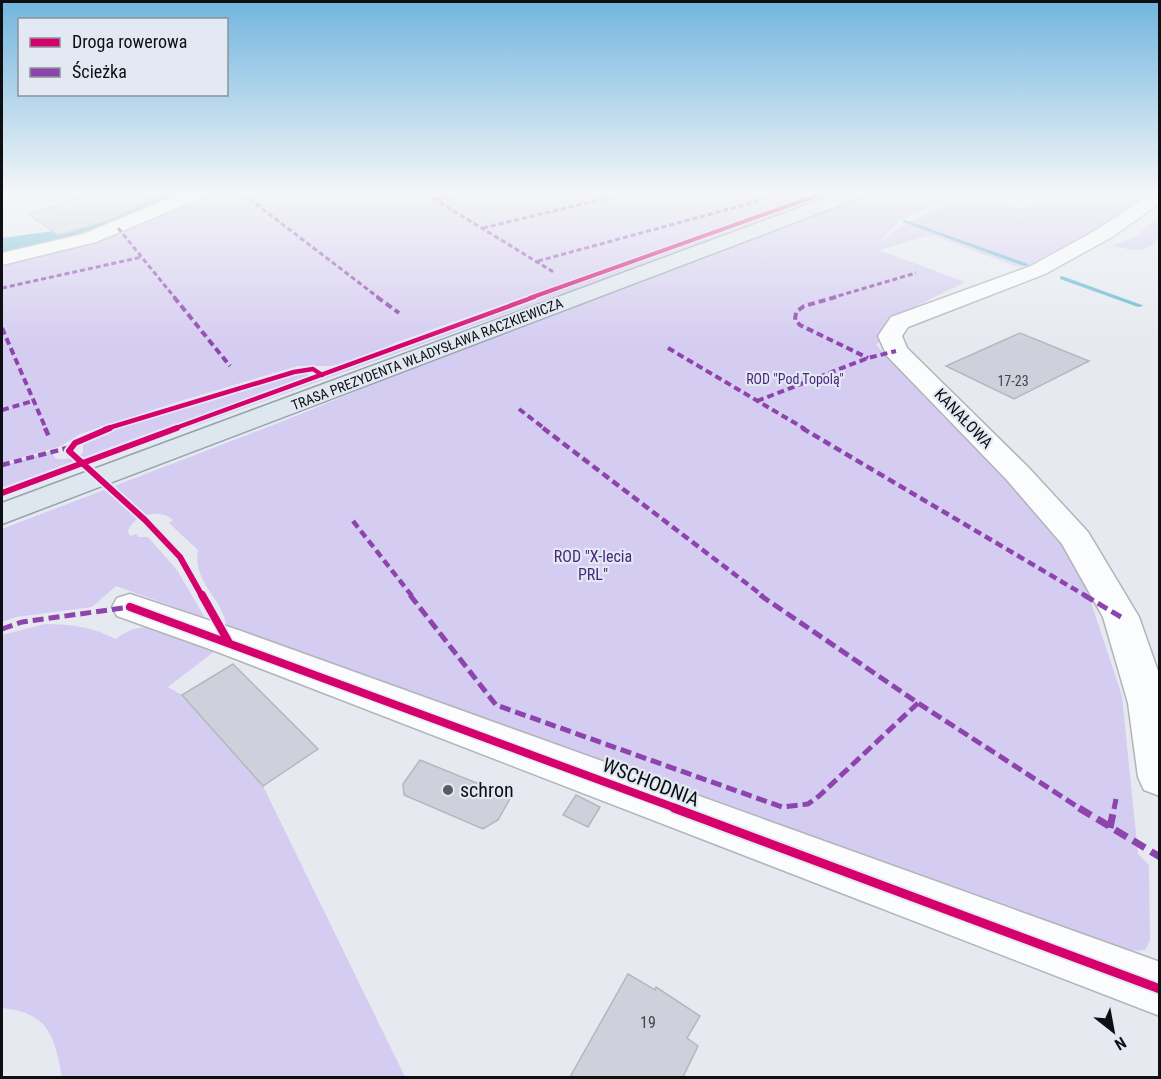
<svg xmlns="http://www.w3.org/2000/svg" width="1161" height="1079" viewBox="0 0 1161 1079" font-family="'Roboto Condensed',sans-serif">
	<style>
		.green { fill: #d5ccf1 }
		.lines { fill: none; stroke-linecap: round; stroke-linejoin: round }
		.stream { fill: #61b6ce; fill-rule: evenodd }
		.river { fill: #61b6ce; fill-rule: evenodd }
		.building { fill: #ced1dc; stroke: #b5b7bb; stroke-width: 1.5 }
		.minor-casing { stroke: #b2b4b8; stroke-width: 3 }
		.major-casing { stroke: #93a4af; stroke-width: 3 }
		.minor { fill: #fbfcfd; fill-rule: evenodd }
		.major { fill: #dee7ed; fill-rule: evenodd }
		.quiet-far4 { stroke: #8e44ad; stroke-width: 3; stroke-dasharray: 5 3; stroke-linecap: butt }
		.quiet-far3 { stroke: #8e44ad; stroke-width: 4; stroke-dasharray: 7 4; stroke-linecap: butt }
		.quiet-far2 { stroke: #8e44ad; stroke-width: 4.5; stroke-dasharray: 8 4.5; stroke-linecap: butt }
		.quiet-far1 { stroke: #8e44ad; stroke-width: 5; stroke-dasharray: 11 5; stroke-linecap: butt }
		.quiet { stroke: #8e44ad; stroke-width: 7; stroke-dasharray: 14 7; stroke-linecap: butt }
		.cycleway-far4-casing { stroke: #e3e9f3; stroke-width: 6 }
		.cycleway-far3-casing { stroke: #e3e9f3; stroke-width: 8 }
		.cycleway-far2-casing { stroke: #e3e9f3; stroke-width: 10 }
		.cycleway-far1-casing { stroke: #e3e9f3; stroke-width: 11 }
		.cycleway-casing { stroke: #e3e9f3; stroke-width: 13 }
		.cycleway-far4 { stroke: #d6006c; stroke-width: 4 }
		.cycleway-far3 { stroke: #d6006c; stroke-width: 4.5 }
		.cycleway-far2 { stroke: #d6006c; stroke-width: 6 }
		.cycleway-far1 { stroke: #d6006c; stroke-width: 8 }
		.cycleway { stroke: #d6006c; stroke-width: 9 }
		.poi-dot { fill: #595c60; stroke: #e3e9f3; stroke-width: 2 }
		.labels { text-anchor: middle; stroke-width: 4.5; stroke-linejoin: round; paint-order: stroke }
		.far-street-label { font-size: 14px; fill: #0d0f12; stroke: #e3e9f3 }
		.far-park-label { font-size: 14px; fill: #4c277e; stroke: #e3e9f3 }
		.number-label { font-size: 14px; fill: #424449 }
		.street-label { font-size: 16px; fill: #0d0f12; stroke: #e3e9f3 }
		.park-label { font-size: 16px; fill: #4c277e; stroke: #e3e9f3 }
		.near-number-label { font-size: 16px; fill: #424449 }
		.near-street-label { font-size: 20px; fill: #0d0f12; stroke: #e3e9f3 }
		.near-poi-label { font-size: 20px; fill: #0d0f12; stroke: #e3e9f3; text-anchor: start }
	</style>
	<rect width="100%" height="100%" fill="#e6eaf0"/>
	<!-- green -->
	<g class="green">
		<path d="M204,194H813L397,342L359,359L331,366H298L177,402L80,434L61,446L2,463V264L132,228Z"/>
		<path d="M829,194H839L103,459L424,339Z"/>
		<path d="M869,194H964L899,221L879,242L905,224L969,194H1009L995,205L1027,208L1034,202L1011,194H1150L1052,259L1018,267L931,235L879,250L965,282L908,310L876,345L986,457L1067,551L1087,590L1122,696L1138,854L1149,865L1150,941L1145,950L1126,951L227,630C225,598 192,585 198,550L169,523L173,520C161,508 132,514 128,532L130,536L136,534L139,537H148L177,570L205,618L116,586L92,607L16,617L2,622V529L281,422L466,346Z"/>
		<path d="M1159,215V238C1142,256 1135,250 1112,246L1137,236Z"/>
		<path d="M305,372L310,376L2,489V466L51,451L55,458C64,461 74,458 83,453V445L100,434Z"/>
		<path d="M45,624C72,624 92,627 116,639C149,612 181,637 215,651L168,687L182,695L263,786L405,1077H62C54,1035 49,1013 2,1008V635Z"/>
	</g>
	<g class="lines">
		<!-- stream -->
		<g class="stream">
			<path d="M905,220L1028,264L1029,265L1024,266L903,222V221Z"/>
			<path d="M1062,276L1142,305L1143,306L1138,307L1060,279V277Z"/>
		</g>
		<!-- river -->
		<path class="river" d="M152,194H187L183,199C125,227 66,253 2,256V238L60,230Z"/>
	</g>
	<!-- building -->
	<g class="building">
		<path d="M81,194H162L107,221L58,235L28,214L62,204Z"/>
		<path d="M1020,333L1089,361L1014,399L946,366Z"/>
		<path d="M233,664L318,749L263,786L182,695Z"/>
		<path d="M420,760L511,797L498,820L483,829L404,795L403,784Z"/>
		<path d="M576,795L600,807L588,827L563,815Z"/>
		<path d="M628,974L655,990L656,987L700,1016L687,1038L698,1046L683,1077H570Z"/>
	</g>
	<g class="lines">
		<!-- minor casing -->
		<g class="minor-casing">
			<g id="minor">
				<path d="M179,194H203L201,198L96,242L2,265V253L83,234Z"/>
				<path d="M1150,194H1160V203L1112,237L1045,274L908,327L902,336L907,348L1028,467L1088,532L1139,617L1160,677V796L1144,790L1138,777L1128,703L1103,617L1062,544L1006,479L887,356L878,336L891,317L1031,266L1098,229Z"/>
				<path d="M130,594L241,631L1160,962V1016L215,651L117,616L112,607L117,598Z"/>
			</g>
		</g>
		<!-- major casing -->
		<g class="major-casing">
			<path id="major" d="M836,194H861L859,198L2,524V503Z"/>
		</g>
		<!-- minor -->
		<use href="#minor" class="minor"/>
		<!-- major -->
		<use href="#major" class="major"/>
		<!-- quiet-far4 -->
		<g class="quiet-far4">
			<path d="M243,194L379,298"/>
			<path d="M426,194L555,273"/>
			<path d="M436,200L464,194"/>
			<path d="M118,228L175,298"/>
			<path d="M483,228L623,194"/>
			<path d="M538,261L762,200"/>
			<path d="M2,288L142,257"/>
			<path d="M831,298L916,273"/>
		</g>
		<!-- quiet-far3 -->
		<g class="quiet-far3">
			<path d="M174,297L230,366"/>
			<path d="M377,297L399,313"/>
			<path d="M836,297L804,306L796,312L795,320L800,325L868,358"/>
			<path d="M2,328L46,429"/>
			<path d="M668,348L805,429"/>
			<path d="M757,401L868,358L896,351"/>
			<path d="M519,409L545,429"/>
			<path d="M2,410L33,401"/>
		</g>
		<!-- quiet-far2 -->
		<g class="quiet-far2">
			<path d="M45,428L50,439"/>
			<path d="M543,428L763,596"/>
			<path d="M802,428L1086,596"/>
			<path d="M2,465L71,447"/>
			<path d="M353,521L412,596"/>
		</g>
		<!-- quiet-far1 -->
		<g class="quiet-far1">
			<path d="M410,595L496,705L782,807L808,804L819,796L918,703"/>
			<path d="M760,595L918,703L1081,809"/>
			<path d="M1084,595L1121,617"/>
			<path d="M2,629L22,622L130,607"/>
			<path d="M1114,809L1116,799"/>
		</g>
		<!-- quiet -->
		<g class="quiet">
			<path d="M1079,808L1160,857"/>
			<path d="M1110,828L1114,808"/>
		</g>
		<!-- cycleway-far4 casing -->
		<g class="cycleway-far4-casing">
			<path id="cycleway-far4" d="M530,298L821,194"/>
		</g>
		<!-- cycleway-far3 casing -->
		<g class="cycleway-far3-casing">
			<g id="cycleway-far3">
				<path d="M105,429L294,372L313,369L322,375"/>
				<path d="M173,429L534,297"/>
			</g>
		</g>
		<!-- cycleway-far2 casing -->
		<g class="cycleway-far2-casing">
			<g id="cycleway-far2">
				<path d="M110,428L75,443L69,451L145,520L180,557L202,596"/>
				<path d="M2,493L177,428"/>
			</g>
		</g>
		<!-- cycleway-far1 casing -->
		<g class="cycleway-far1-casing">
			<g id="cycleway-far1">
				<path d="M202,595L228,641"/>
				<path d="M130,607L678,809"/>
			</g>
		</g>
		<!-- cycleway casing -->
		<g class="cycleway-casing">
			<path id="cycleway" d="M674,808L1160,989"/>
		</g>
		<!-- cycleway-far4 -->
		<use href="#cycleway-far4" class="cycleway-far4"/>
		<!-- cycleway-far3 -->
		<use href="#cycleway-far3" class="cycleway-far3"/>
		<!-- cycleway-far2 -->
		<use href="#cycleway-far2" class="cycleway-far2"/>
		<!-- cycleway-far1 -->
		<use href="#cycleway-far1" class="cycleway-far1"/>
		<!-- cycleway -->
		<use href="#cycleway" class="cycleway"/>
	</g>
	<!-- sky -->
	<linearGradient id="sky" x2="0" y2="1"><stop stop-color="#72b5de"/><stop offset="0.56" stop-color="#f4f6f8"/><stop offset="1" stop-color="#f4f6f8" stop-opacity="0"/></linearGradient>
	<rect width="1161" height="345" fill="url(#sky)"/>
	<!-- markers -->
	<circle class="poi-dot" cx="448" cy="790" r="6"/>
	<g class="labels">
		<!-- far-street labels -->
		<g class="far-street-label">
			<text transform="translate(427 354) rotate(-21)" y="5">TRASA PREZYDENTA WŁADYSŁAWA RACZKIEWICZA</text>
		</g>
		<!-- far-park labels -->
		<g class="far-park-label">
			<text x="795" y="384">ROD "Pod Topolą"</text>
		</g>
		<!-- number labels -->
		<g class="number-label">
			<text x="1013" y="386">17-23</text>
		</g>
		<!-- street labels -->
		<g class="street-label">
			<text transform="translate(964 418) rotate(46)" y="6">KANAŁOWA</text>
		</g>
		<!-- park labels -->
		<g class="park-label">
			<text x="593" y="562">ROD "X-lecia<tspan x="593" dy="18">PRL"</tspan></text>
		</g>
		<!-- near-number labels -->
		<g class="near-number-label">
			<text x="648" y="1028">19</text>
		</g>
		<!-- near-street labels -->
		<g class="near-street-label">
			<text transform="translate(651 782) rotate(21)" y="7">WSCHODNIA</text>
		</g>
		<!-- near-poi labels -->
		<g class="near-poi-label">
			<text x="460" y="797">schron</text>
		</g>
	</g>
	<!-- border -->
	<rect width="1161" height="1079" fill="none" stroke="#0d0f12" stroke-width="6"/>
	<!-- legend -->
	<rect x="18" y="18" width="210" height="78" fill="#e3e9f3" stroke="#8d9299" stroke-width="1.5"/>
	<rect x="30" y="38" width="30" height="9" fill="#d6006c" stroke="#8d9299" stroke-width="1.5"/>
	<text x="72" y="48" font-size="18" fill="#0d0f12">Droga rowerowa</text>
	<rect x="30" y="68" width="30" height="9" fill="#8e44ad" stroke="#8d9299" stroke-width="1.5"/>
	<text x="72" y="78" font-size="18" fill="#0d0f12">Ścieżka</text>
	<!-- north arrow -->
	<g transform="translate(1113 1031) rotate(149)" stroke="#e3e9f3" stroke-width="4.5" paint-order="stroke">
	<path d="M0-4.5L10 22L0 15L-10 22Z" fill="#0d0f12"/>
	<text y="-9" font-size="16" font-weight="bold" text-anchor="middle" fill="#0d0f12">N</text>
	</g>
</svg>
